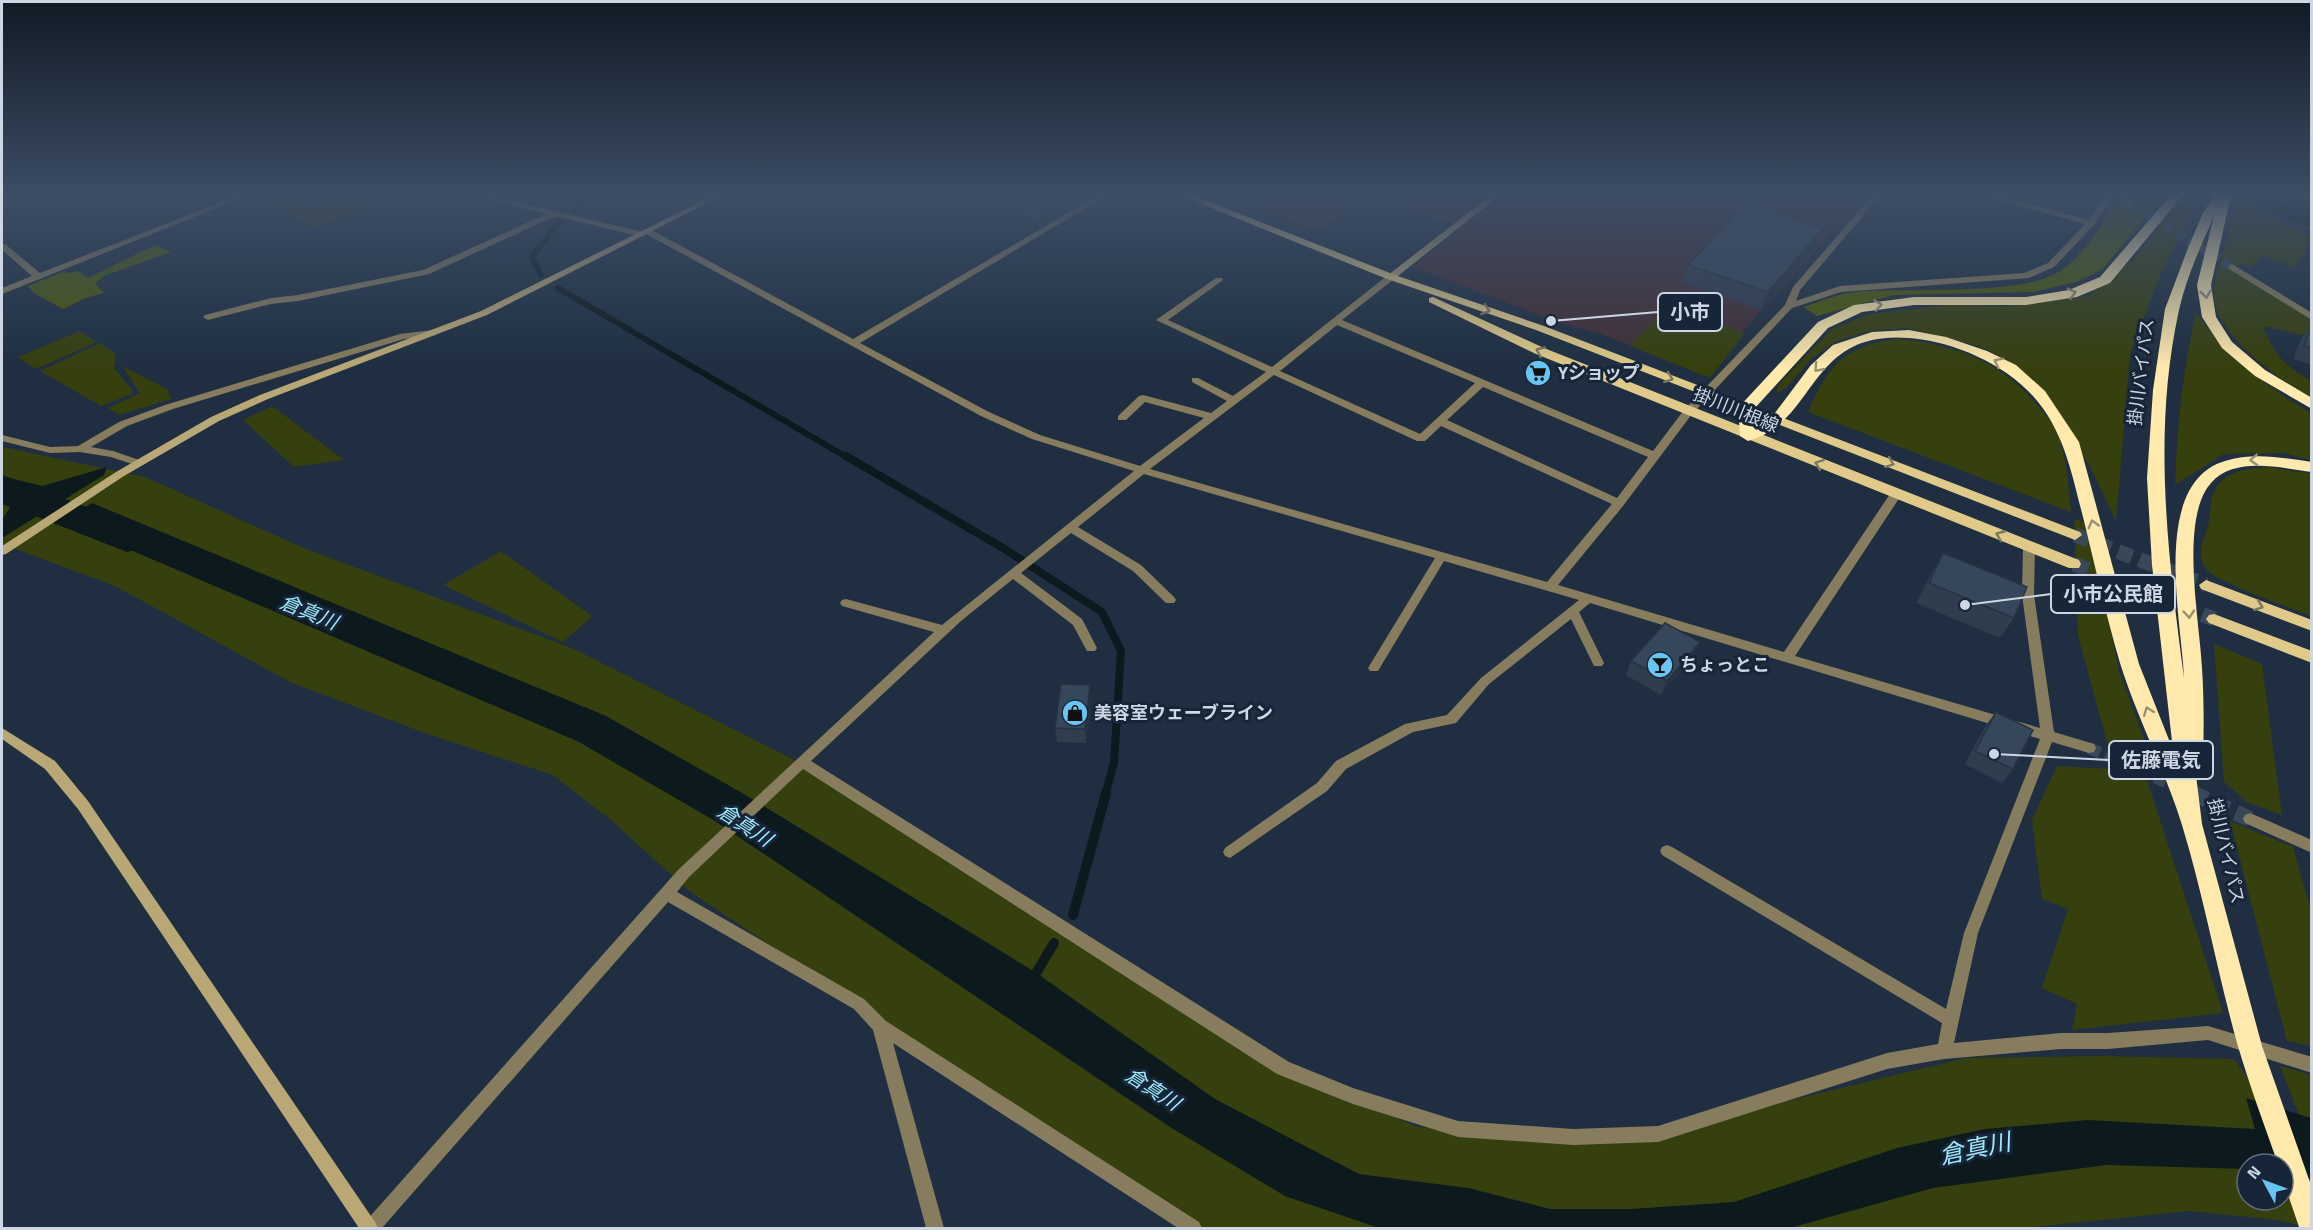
<svg xmlns="http://www.w3.org/2000/svg" width="2313" height="1230" viewBox="0 0 2313 1230" font-family="'Titillium Web','Noto Sans JP',sans-serif">
	<style>
		.commercial { fill: #422f36 }
		.green { fill: #363f0e; fill-rule: evenodd }
		.forest { fill: #4c5a05 }
		.water { fill: #0c1a1d }
		.lines { fill: none; stroke-linecap: round; stroke-linejoin: round }
		.stream-far2 { stroke: #0c1a1d; stroke-width: 6 }
		.stream-far1 { stroke: #0c1a1d; stroke-width: 8 }
		.stream { stroke: #0c1a1d; stroke-width: 10 }
		.river { fill: #0c1a1d; fill-rule: evenodd }
		.street-tunnel-far2 { stroke: #394859; stroke-width: 9; stroke-dasharray: 9 4.5; stroke-linecap: butt }
		.street-tunnel-far1 { stroke: #394859; stroke-width: 12; stroke-dasharray: 12 6; stroke-linecap: butt }
		.street-tunnel { stroke: #394859; stroke-width: 16; stroke-dasharray: 16 8; stroke-linecap: butt }
		.primary-tunnel { stroke: #394859; stroke-width: 15; stroke-dasharray: 15 8; stroke-linecap: butt }
		.street { fill: #877c5d; fill-rule: evenodd }
		.secondary { fill: #b9a876; fill-rule: evenodd }
		.primary { fill: #e0ca89; fill-rule: evenodd }
		.highway { fill: #ffe9ac; fill-rule: evenodd }
		.wall { fill: #2f3d4e }
		.shaded-wall { fill: #263240 }
		.building { fill: #37475b; stroke: #263240; stroke-width: 1.5 }
		.oneway { stroke: #969177 }
		.oneway2 { stroke: #7b7860 }
		.labels { text-anchor: middle; stroke-width: 6; stroke-linejoin: round; paint-order: stroke }
		.street-label { font-size: 18px; fill: #cdd7e3; stroke: #162537 }
		.poi-label { font-size: 18px; font-weight: bold; fill: #cdd7e3; stroke: #162537; text-anchor: start }
		.water-label { font-size: 20px; font-style: italic; fill: #9eebfd; stroke: #162537 }
		.near-water-label { font-size: 24px; font-style: italic; fill: #9eebfd; stroke: #162537 }
		.leader { fill: none; stroke: #cdd7e3; stroke-width: 2 }
		.callout-dot { fill: #cdd7e3; stroke: #162537; stroke-width: 2 }
		.callout { fill: #162537; stroke: #cdd7e3; stroke-width: 2 }
		.callout-label { font-size: 20px; text-anchor: middle; font-weight: bold; fill: #cdd7e3 }
	</style>
	<rect width="100%" height="100%" fill="#1f2f41"/>
	<!-- commercial -->
	<g class="commercial">
		<path d="M1227,196H1366L1317,231Z"/>
		<path d="M1368,196H1865L1703,375L1604,335L1559,322L1412,267L1462,228Z"/>
	</g>
	<!-- green -->
	<g class="green">
		<path d="M352,196H397L313,228L264,199L318,208Z"/>
		<path d="M2184,196H2199L2158,280L2130,355L2116,521L2089,465L2031,379L1994,353L1975,345L1907,328L1869,331L1836,341L1811,359L1786,388L1776,394L1778,385L1832,329L1869,314L1947,305L2008,306L2089,296L2133,260Z"/>
		<path d="M2243,196H2299L2311,201V232Z"/>
		<path d="M2241,199L2311,238L2295,268L2265,256L2249,268L2241,264L2228,267L2311,318V337L2263,326C2275,356 2284,365 2311,381V399C2280,378 2218,339 2214,297C2213,284 2218,269 2222,256C2227,236 2232,218 2241,199Z"/>
		<path d="M1669,305L1745,333L1710,378L1630,346Z"/>
		<path d="M2196,312C2224,354 2268,388 2311,413V460L2284,453L2224,454L2175,485C2177,426 2183,369 2196,312Z"/>
		<path d="M80,331L97,342L36,369L18,357Z"/>
		<path d="M1899,339C1953,344 2001,361 2036,404C2042,411 2050,418 2054,426C2067,452 2068,484 2071,512L1808,412C1828,364 1846,345 1899,339Z"/>
		<path d="M100,343L116,354L114,368L134,393L101,406L40,371Z"/>
		<path d="M122,366L167,389L172,399L119,415L108,408L140,393Z"/>
		<path d="M272,406L344,460L294,467L243,420Z"/>
		<path d="M2,447L145,477L306,549L574,649L820,773L1283,1068L1417,1127L1590,1136L1684,1126L1966,1058L2102,1056L2234,1059L2311,1164V1228L2278,1220L2189,1211L2024,1228H1199L1178,1219L689,891L612,821L553,775L422,732L290,682L115,586L2,544ZM2247,1164H2283V1200H2247Z"/>
		<path d="M2269,467L2311,474V616C2293,608 2215,582 2206,569C2194,552 2207,537 2209,520C2211,509 2210,494 2218,485C2230,469 2251,469 2269,467Z"/>
		<path d="M2074,519L2089,524L2119,671L2156,772L2109,750L2078,635Z"/>
		<path d="M501,551L592,616L563,642L443,585Z"/>
		<path d="M2214,644L2262,664L2282,815L2247,802L2224,782Z"/>
		<path d="M2057,766L2111,769L2146,777L2223,1013L2072,1030L2077,1004L2042,988L2068,909L2042,899L2032,820Z"/>
		<path d="M2230,821L2293,847L2311,911V1046L2287,1041Z"/>
		<path d="M2280,1066L2311,1075V1125L2302,1123Z"/>
	</g>
	<!-- forest -->
	<g class="forest">
		<path d="M2118,196H2162L2102,270L2076,282L2033,292L1894,295L1817,316L1803,307C1820,302 1839,293 1856,292C1906,287 2022,297 2060,271C2087,252 2103,224 2118,196Z"/>
		<path d="M155,245L171,252L106,275L95,283L104,293L85,298L63,309L34,293L28,286L65,271L67,273L78,271L88,278Z"/>
	</g>
	<!-- water -->
	<g class="water">
		<path d="M107,467L104,475L2,538V520L10,507L2,504V476L42,486Z"/>
		<path d="M92,503L606,716L744,794L1035,972L1215,1099L1359,1174L1468,1188L1550,1209H1631L1734,1202L1897,1148L1985,1129L2088,1120L2255,1129L2246,1098L2311,1118V1180L2283,1173V1164H2247V1169L2106,1165L1933,1188L1790,1228H1379L1285,1196L1170,1127L715,821L579,742L63,521Z"/>
	</g>
	<g class="lines">
		<!-- stream-far2 -->
		<g class="stream-far2">
			<path d="M574,209L590,196"/>
			<path d="M541,275L532,257L560,221"/>
			<path d="M558,288L848,458"/>
		</g>
		<!-- stream-far1 -->
		<path class="stream-far1" d="M846,456L1003,548L1102,612L1121,651L1114,763L1105,795"/>
		<!-- stream -->
		<g class="stream">
			<path d="M1073,915L1106,793"/>
			<path d="M1032,980L1054,943"/>
		</g>
		<!-- river -->
		<g class="river">
			<path d="M2254,196H2292L2312,205V227L2301,225L2258,203Z"/>
			<path d="M2,475L142,528L148,538L142,548L127,552L2,503Z"/>
		</g>
		<!-- street-tunnel-far2 -->
		<path class="street-tunnel-far2" d="M2131,205L2232,267"/>
		<!-- street-tunnel-far1 -->
		<path class="street-tunnel-far1" d="M2089,748L2195,795"/>
		<!-- street-tunnel -->
		<path class="street-tunnel" d="M2192,793L2250,819"/>
		<!-- primary-tunnel -->
		<g class="primary-tunnel">
			<path d="M2075,535L2206,585"/>
			<path d="M2074,564L2214,619"/>
		</g>
		<!-- street -->
		<g class="street">
			<path d="M237,196H247L2,294V288L32,276L2,250V244H5L40,273Z"/>
			<path d="M477,196H490L643,232L644,229H650L853,339L1097,196H1106L860,343L989,412L1040,435L1140,466L1204,418L1145,402L1126,420H1118V416L1139,396L1143,395L1211,413L1227,401L1192,382V378H1198L1233,396L1266,372L1156,320L1216,278H1222L1223,280L1168,320L1272,367L1388,275H1394V279L1342,320L1653,451L1684,410L1785,305L1793,287L1872,196H1880L1800,290L1796,301L1840,286L2024,273L2048,263L2085,224L1991,198L1990,196H2002L2089,220L2105,196H2122L2134,203V207H2128L2113,196L2094,225L2054,267L2029,278L1841,292L1792,308L1692,414L1623,506L1558,585L1784,652L1892,491H1900L1901,494L1900,497L1795,656L2040,728L2022,595L2023,547L2025,544H2033L2035,547L2034,595L2054,732L2094,744L2096,748L2094,752L2089,753L2052,742L1978,933L1954,1043L2061,1033H2108L2208,1026L2312,1057V1073L2208,1040L2108,1049H2061L1944,1059L1887,1069L1658,1142L1573,1145L1458,1137L1353,1104L1277,1074L803,769L689,877L677,892L864,999L886,1021L1199,1222L1202,1228H1178L893,1043L944,1228H926L873,1030L854,1009L668,902L382,1228H362L365,1222L679,869L934,632L842,606L840,603L842,600L846,599L942,625L1134,471L1032,439L981,416L646,234L642,237L555,216L429,274L298,301L271,304L208,320L203,317L205,315L271,298L298,295L423,270L546,214ZM1337,325L1475,383L1420,434L1280,371ZM1274,375L1417,441H1425L1441,426L1612,504L1547,582L1150,469ZM1483,387L1648,457L1617,498L1447,420ZM1144,474L1435,558L1368,668L1370,671H1378L1444,561L1579,600L1481,678L1447,715L1405,724L1336,761L1317,783L1225,848L1223,852L1225,856L1230,858L1327,791L1346,769L1413,732L1456,723L1489,684L1571,619L1594,666H1602L1604,663L1579,612L1590,603L2040,739L1964,933L1946,1009L1672,847L1667,845L1662,847L1660,851L1662,855L1942,1023L1938,1044L1887,1053L1658,1126L1573,1129L1458,1121L1353,1088L1289,1062L811,761L961,621L1013,579L1073,625L1087,651H1095L1097,648L1082,619L1021,573L1071,533L1133,571L1166,603H1174L1176,600L1174,597L1141,565L1078,527Z"/>
			<path d="M2232,264L2312,313V320L2229,269V265Z"/>
			<path d="M433,330L436,331V335L404,339L173,409L127,426L91,447L113,451L142,461L143,463L142,465L138,466L111,457L80,452L50,453L2,441V435L50,447L78,446L119,422L165,405L400,334Z"/>
			<path d="M2250,813L2312,840V853L2245,823L2243,819L2245,815Z"/>
		</g>
		<!-- secondary -->
		<g class="secondary">
			<path d="M712,196H721L487,315L268,399L219,421L124,476L6,554L2,555V546L116,472L211,417L260,395L481,311Z"/>
			<path d="M1490,196H1499L1394,279H1388V275Z"/>
			<path d="M2,728L55,761L88,801L375,1222L378,1228H359L78,809L45,769L2,739Z"/>
		</g>
		<!-- primary -->
		<g class="primary">
			<path d="M1182,196H1195L1395,275L1544,326L2080,532L2082,535L2075,540L2070,538L1536,330L1387,279Z"/>
			<path d="M1433,297L1544,348L2079,560L2081,564L2079,568H2069L1536,354L1429,302V298Z"/>
			<path d="M2206,580L2312,620V631L2201,589L2199,585Z"/>
			<path d="M2214,614L2312,651V663L2209,623L2206,619L2209,615Z"/>
		</g>
		<!-- highway -->
		<path class="highway" d="M2170,196H2182L2110,283L2077,297L2026,305H1914L1862,312L1828,328L1754,409L1755,426L1772,417L1811,365L1833,345L1872,332L1909,330L1946,337L1987,351L2016,365L2045,391L2079,442L2139,664L2173,750L2152,565L2147,478L2153,390L2165,309L2188,248L2203,213L2214,196L2228,197L2230,200L2211,285L2216,317L2232,342L2265,370L2312,398V409L2255,376L2222,348L2202,317L2197,285L2214,216C2201,246 2186,278 2179,310C2152,433 2168,555 2184,678C2182,621 2150,483 2225,461C2254,452 2283,458 2312,462V472C2280,468 2235,456 2211,483C2179,519 2200,623 2202,668C2204,699 2204,729 2203,760L2200,766L2195,767L2202,824L2262,1046L2312,1188V1228L2299,1227L2283,1180V1164H2278C2264,1124 2249,1084 2237,1043C2217,971 2204,897 2182,825C2165,770 2137,718 2120,663C2106,615 2095,566 2083,517C2072,475 2064,430 2033,396C2003,363 1954,342 1910,338C1807,329 1818,422 1748,441L1740,436L1738,408L1818,322L1854,305L1914,297H2026L2069,290L2100,277Z"/>
	</g>
	<!-- wall -->
	<g class="wall">
		<path d="M978,196H1078V197L1038,221Z"/>
		<path d="M1823,228L1816,246L1761,310L1682,282L1688,265Z"/>
		<path d="M2311,326H2312V365L2293,359L2301,339Z"/>
		<path d="M1943,553L2014,618L2000,638L1916,603L1931,574Z"/>
		<path d="M1694,656L1661,695L1626,675L1631,661Z"/>
		<path d="M1091,698L1086,743L1057,742L1055,728Z"/>
		<path d="M1996,712L2013,769L2002,783L1965,764L1986,725Z"/>
	</g>
	<!-- shaded-wall -->
	<g class="shaded-wall">
		<path d="M1048,196H1078V197L1038,221L1037,202Z"/>
		<path d="M1823,228L1816,246L1761,310L1768,292Z"/>
		<path d="M1700,642L1694,656L1661,695L1667,681Z"/>
		<path d="M1090,685L1091,698L1086,743L1085,729Z"/>
	</g>
	<!-- building -->
	<g class="building">
		<path d="M1021,196H1048L1037,202Z"/>
		<path d="M1746,204L1823,228L1768,292L1688,265Z"/>
		<path d="M2311,326H2312V348L2304,346Z"/>
		<path d="M1943,553L2027,587L2014,618L1929,583Z"/>
		<path d="M1665,623L1700,642L1667,681L1631,661Z"/>
		<path d="M1061,684L1090,685L1085,729L1055,728Z"/>
		<path d="M1996,712L2033,730L2013,769L1975,751Z"/>
	</g>
	<!-- one-way arrows -->
	<defs><path id="oneway-chevron" d="M-2-3.5L2.5 0L-2 3.5" fill="none" stroke-width="1.6" stroke-linecap="round" stroke-linejoin="round" transform="scale(1.5)"/></defs>
	<g class="oneway">
		<use href="#oneway-chevron" transform="translate(2072 293) rotate(-15)"/>
		<use href="#oneway-chevron" transform="translate(2206 294) rotate(82)"/>
		<use href="#oneway-chevron" transform="translate(1878 305) rotate(-8)"/>
		<use href="#oneway-chevron" transform="translate(1998 362) rotate(-153)"/>
		<use href="#oneway-chevron" transform="translate(1818 368) rotate(132)"/>
		<use href="#oneway-chevron" transform="translate(2254 460) rotate(177)"/>
		<use href="#oneway-chevron" transform="translate(2093 524) rotate(-105)"/>
		<use href="#oneway-chevron" transform="translate(2189 614) rotate(85)"/>
		<use href="#oneway-chevron" transform="translate(2148 711) rotate(-111)"/>
	</g>
	<g class="oneway2">
		<use href="#oneway-chevron" transform="translate(1486 310) rotate(19)"/>
		<use href="#oneway-chevron" transform="translate(1540 351) rotate(-156)"/>
		<use href="#oneway-chevron" transform="translate(1669 378) rotate(21)"/>
		<use href="#oneway-chevron" transform="translate(1890 463) rotate(21)"/>
		<use href="#oneway-chevron" transform="translate(1819 464) rotate(-159)"/>
		<use href="#oneway-chevron" transform="translate(2000 535) rotate(-158)"/>
		<use href="#oneway-chevron" transform="translate(2259 606) rotate(21)"/>
	</g>
	<!-- sky -->
	<linearGradient id="sky" x2="0" y2="1"><stop stop-color="#111a24"/><stop offset="0.53" stop-color="#3c4d65"/><stop offset="1" stop-color="#3c4d65" stop-opacity="0"/></linearGradient>
	<rect width="2313" height="368" fill="url(#sky)"/>
	<!-- icons -->
	<defs>
		<g id="supermarket-disc" transform="scale(1.35)"><circle r="9.5" fill="#68c4f0" stroke="#162537"/><path d="M-6-5.5h2.5l.6 2H6L4.5 2H-2.5L-4.4-4H-6ZM-1.5 3.2a1.3 1.3 0 1 0 .1 0ZM3 3.2a1.3 1.3 0 1 0 .1 0Z" fill="#111"/></g>
		<g id="bar-disc" transform="scale(1.35)"><circle r="9.5" fill="#68c4f0" stroke="#162537"/><path d="M-6-5H6L.8 .8V4.5H3.5V6h-7V4.5H-.8V.8Z" fill="#111"/></g>
		<g id="shop-disc" transform="scale(1.35)"><circle r="9.5" fill="#68c4f0" stroke="#162537"/><path d="M-5-2.5h2.3a2.7 3.5 0 0 1 5.4 0H5L5.5 6h-11ZM-1.5-2.5h3a1.5 2.3 0 0 0-3 0Z" fill="#111"/></g>
	</defs>
	<g fill-rule="evenodd">
		<use href="#supermarket-disc" x="1538" y="373"/>
		<use href="#bar-disc" x="1660" y="665"/>
		<use href="#shop-disc" x="1075" y="713"/>
	</g>
	<g class="labels">
		<!-- street labels -->
		<g class="street-label">
			<text transform="translate(2141 372) rotate(-83)" y="6">掛川バイパス</text>
			<text transform="translate(1736 410) rotate(22)" y="6">掛川川根線</text>
			<text transform="translate(2226 851) rotate(77)" y="6">掛川バイパス</text>
		</g>
		<!-- poi labels -->
		<g class="poi-label">
			<text x="1558" y="379">Yショップ</text>
			<text x="1680" y="671">ちょっとこ</text>
			<text x="1094" y="719">美容室ウェーブライン</text>
		</g>
		<!-- water labels -->
		<g class="water-label">
			<text transform="translate(309 612) rotate(22)" y="7">倉真川</text>
			<text transform="translate(745 825) rotate(33)" y="7">倉真川</text>
			<text transform="translate(1153 1089) rotate(33)" y="7">倉真川</text>
		</g>
		<!-- near-water labels -->
		<g class="near-water-label">
			<text transform="translate(1975 1149) rotate(-12)" y="8">倉真川</text>
		</g>
	</g>
	<!-- callouts -->
	<path class="leader" d="M1551 321L1658 312M1965 605L2051 594M1994 754L2109 760"/>
	<g class="callout-dot">
		<circle cx="1551" cy="321" r="6"/>
		<circle cx="1965" cy="605" r="6"/>
		<circle cx="1994" cy="754" r="6"/>
	</g>
	<g class="callout">
		<rect x="1658" y="293" width="64" height="38" rx="6"/>
		<rect x="2051" y="575" width="124" height="38" rx="6"/>
		<rect x="2109" y="741" width="104" height="38" rx="6"/>
	</g>
	<g class="callout-label">
		<text x="1690" y="319">小市</text>
		<text x="2113" y="601">小市公民館</text>
		<text x="2161" y="767">佐藤電気</text>
	</g>
	<!-- border -->
	<rect width="2313" height="1230" fill="none" stroke="#cdd7e3" stroke-width="6"/>
	<!-- north arrow -->
	<g transform="translate(2265 1182) rotate(311)"><circle r="28" fill="#162537" stroke="#5f6c7c" stroke-width="1.5"/>
	<path d="M0-4.5L10 22L0 15L-10 22Z" fill="#68c4f0"/>
	<text y="-9" font-size="16" font-weight="bold" text-anchor="middle" fill="#cdd7e3">N</text>
	</g>
</svg>
